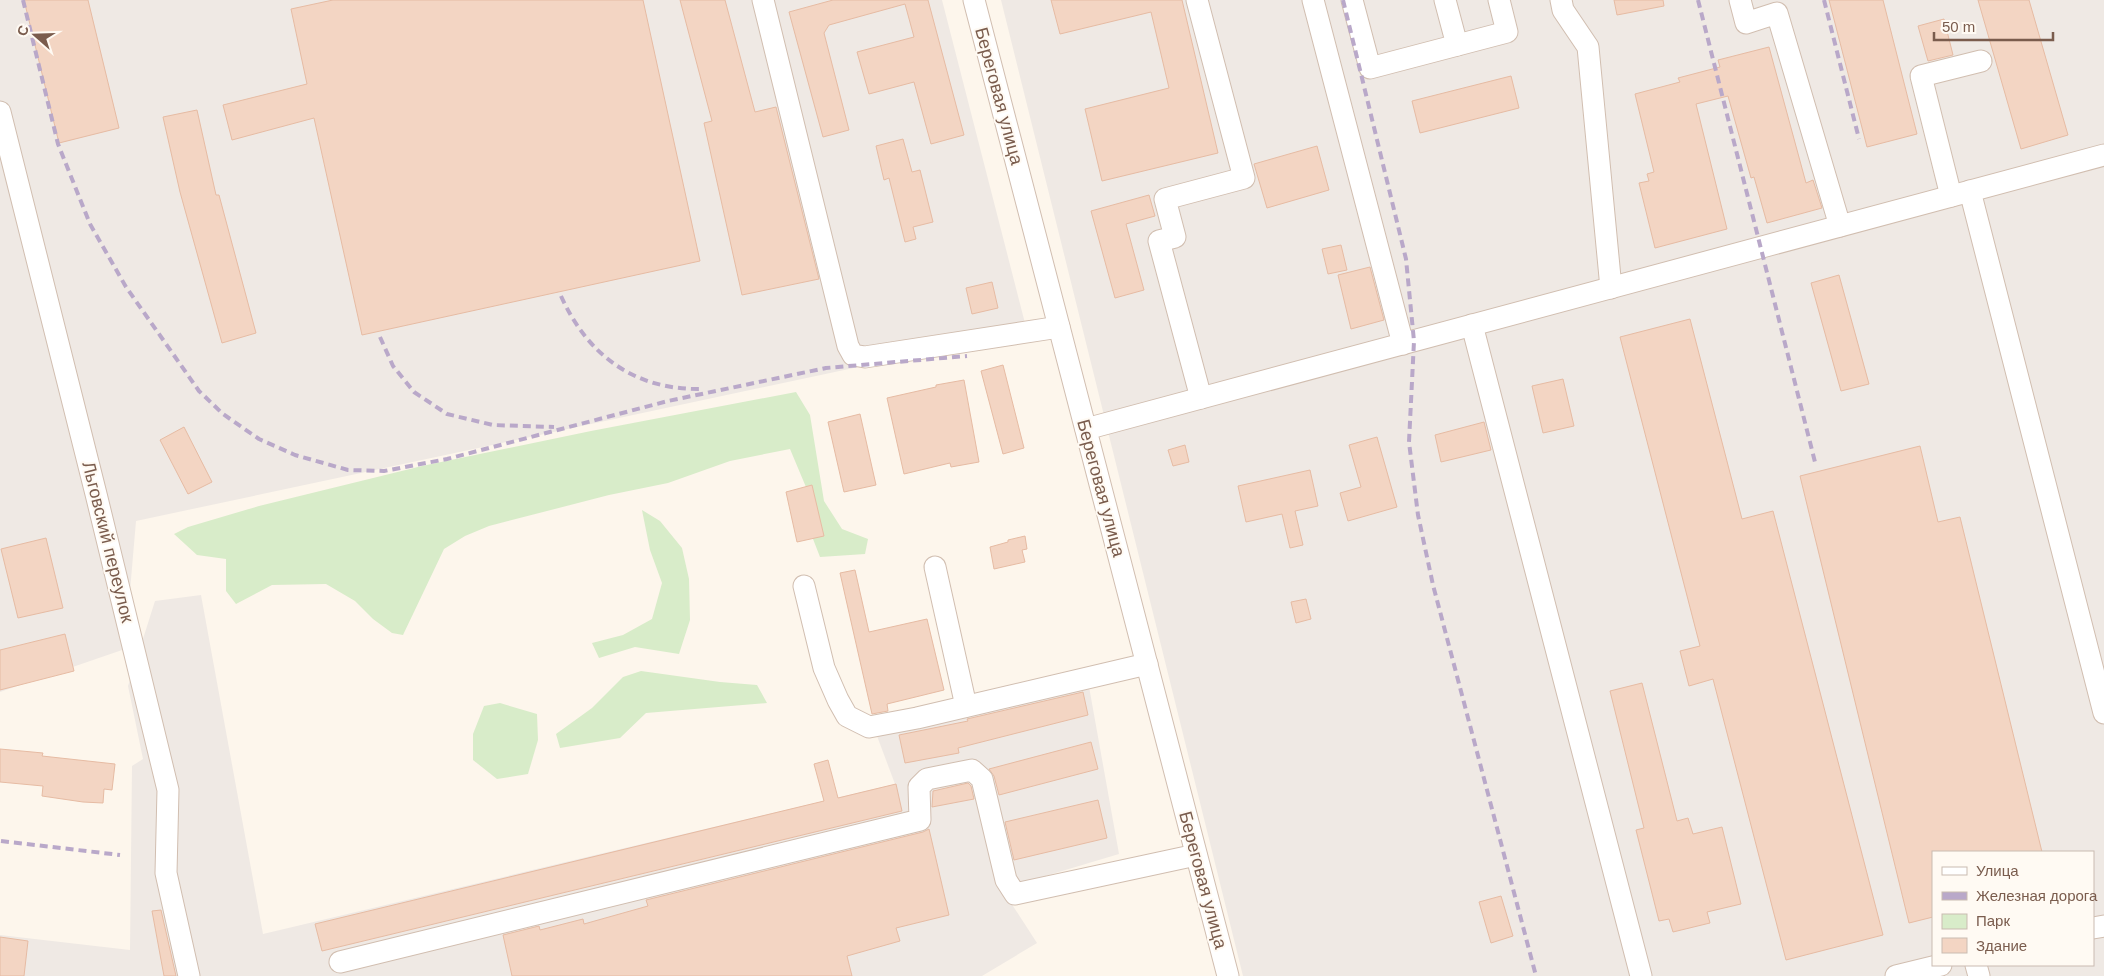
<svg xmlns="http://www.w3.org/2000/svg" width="2104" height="976" viewBox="0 0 2104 976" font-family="Helvetica,sans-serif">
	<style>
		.industrial { fill: #efe9e4; fill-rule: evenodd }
		.green { fill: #d8ecc9 }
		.building { fill: #f3d5c3; stroke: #e6bba3 }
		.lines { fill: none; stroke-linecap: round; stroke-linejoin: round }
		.minor-casing { stroke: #d1beb0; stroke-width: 23 }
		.minor { stroke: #fff; stroke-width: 21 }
		.rail { stroke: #b9a8c9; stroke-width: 4; stroke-dasharray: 8 5; stroke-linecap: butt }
		.labels { text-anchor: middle; stroke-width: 4; stroke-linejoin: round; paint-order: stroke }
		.street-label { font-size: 18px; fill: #7a5c4d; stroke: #fffaf3 }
	</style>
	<rect width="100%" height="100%" fill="#fdf6ec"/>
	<!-- industrial -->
	<g class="industrial">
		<path d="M0,0H942L1027,331L136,521L125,649L0,692Z"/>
		<path d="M1001,0H2104V976H1243ZM1933,852H2093V965H1933Z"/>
		<path d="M201,595L263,934L895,784L877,736L1088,681L1119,854L1002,889L1037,943L982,976H0V935L130,950L132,766L143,759L128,686L155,601Z"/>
	</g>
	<!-- green -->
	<g class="green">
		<path d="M796,392L810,415L824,501L842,529L868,539L865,554L820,557L813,539L811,499L790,449L730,461L668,483L609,495L489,526L465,536L444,549L403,635L392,633L373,619L355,601L326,584L272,585L236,604L226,591V559L197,555L174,534L188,527L259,506L422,466L591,431Z"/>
		<path d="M642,510L660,521L682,548L689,579L690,620L679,654L635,647L599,658L592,643L623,635L652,619L662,583L650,550Z"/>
		<path d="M641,671L720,682L757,685L767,703L646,713L620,738L560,748L556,734L592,708L623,677Z"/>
		<path d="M500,703L537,714L538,740L528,774L497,779L473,760V734L484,706Z"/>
	</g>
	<!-- building -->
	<g class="building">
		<path d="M24,0H88L119,128L59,143Z"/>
		<path d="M333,0H643L700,261L362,335L314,118L232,140L223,105L307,84L291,9Z"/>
		<path d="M680,0H725L755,112L776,107L819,279L742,295L704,123L712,121Z"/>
		<path d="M833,0H928L964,135L931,144L914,82L869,94L857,52L914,37L905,4L829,25L824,33L849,130L823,137L789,12Z"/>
		<path d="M1051,0H1182L1218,153L1102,181L1085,109L1169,88L1151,12L1060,34Z"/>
		<path d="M1614,0H1663L1664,6L1617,15Z"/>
		<path d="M1829,0H1883L1917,134L1867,147Z"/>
		<path d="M1978,0H2029L2068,135L2021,149Z"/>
		<path d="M1944,19L1953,55L1928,61L1918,26Z"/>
		<path d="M1769,47L1806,183L1813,180L1822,208L1767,223L1754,177L1751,178L1728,96L1696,104L1727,229L1655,248L1639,183L1649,181L1647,174L1654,172L1635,94L1680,82L1678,78L1720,67L1718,60Z"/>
		<path d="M1511,76L1519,108L1420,133L1412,101Z"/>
		<path d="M197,110L216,195H219L256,333L222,343L180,192L163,117Z"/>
		<path d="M903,139L912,172L920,170L933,222L913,227L916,239L905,242L889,178L884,180L876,146Z"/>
		<path d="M1317,146L1329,190L1267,208L1254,164Z"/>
		<path d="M1149,195L1155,216L1126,224L1144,290L1115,298L1091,211Z"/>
		<path d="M1341,245L1347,270L1328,274L1322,249Z"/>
		<path d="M1370,267L1384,320L1351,329L1338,275Z"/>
		<path d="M1839,275L1869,384L1841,391L1811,283Z"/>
		<path d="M992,282L998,308L972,314L966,288Z"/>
		<path d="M1690,319L1742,519L1773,511L1883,935L1786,960L1713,679L1689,686L1680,651L1700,646L1620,337Z"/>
		<path d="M1003,365L1024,448L1003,454L981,371Z"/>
		<path d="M1563,379L1574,426L1543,433L1532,386Z"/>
		<path d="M964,380L979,462L951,467L950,463L904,474L887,398L936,387V385Z"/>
		<path d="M860,414L876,485L844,492L828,422Z"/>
		<path d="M1484,422L1491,450L1441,462L1435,435Z"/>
		<path d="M184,427L212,482L188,494L160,440Z"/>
		<path d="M1377,437L1397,507L1348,521L1340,493L1361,487L1349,445Z"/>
		<path d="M1185,445L1189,462L1173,466L1168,450Z"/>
		<path d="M1920,446L1938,522L1960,517L2042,852H1933V917L1909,923L1800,476Z"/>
		<path d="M1310,470L1318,506L1295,511L1303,545L1290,548L1282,514L1246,522L1238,486Z"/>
		<path d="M812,485L824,536L797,542L786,492Z"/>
		<path d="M1025,536L1027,549L1022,550L1025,562L994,569L990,547L1008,542V540Z"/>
		<path d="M46,538L63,608L18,618L1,549Z"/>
		<path d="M855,570L869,632L927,619L944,690L887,704L888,711L872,714L840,573Z"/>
		<path d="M1306,599L1311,619L1296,623L1291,602Z"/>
		<path d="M65,634L74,671L0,690V650Z"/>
		<path d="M1642,683L1677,821L1688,818L1693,834L1722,827L1741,904L1707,912L1710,923L1673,932L1669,919L1659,921L1636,830L1644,828L1610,691Z"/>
		<path d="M1083,692L1088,715L958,748L959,753L905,763L899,735L968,721L967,719Z"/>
		<path d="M1091,742L1098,769L999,795L994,776L989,769Z"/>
		<path d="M0,749L43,753L42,756L115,764L112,790L104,789L103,803L83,802L42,796L43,786L0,782Z"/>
		<path d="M828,760L838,798L896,784L902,811L322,951L315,924L824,801L814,764Z"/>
		<path d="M968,783L971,786L974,799L932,807L933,791Z"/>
		<path d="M1098,800L1107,838L1014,860L1005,822Z"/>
		<path d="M929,829L949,915L896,928L900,941L847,956L852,976H512L503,935L539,926L540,930L583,919L584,924L648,906L646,900L923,832Z"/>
		<path d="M1501,896L1513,936L1491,943L1479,902Z"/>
		<path d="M161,910L176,976H164L152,911Z"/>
		<path d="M0,937L28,941L24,976H0Z"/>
	</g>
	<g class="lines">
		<!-- minor casing -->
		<g class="minor-casing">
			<g id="minor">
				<path d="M763,0L848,346L853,355L865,357L1059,327"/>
				<path d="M974,0L1228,976"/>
				<path d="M1197,0L1244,178L1165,199L1175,237L1159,241L1201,398"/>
				<path d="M1313,0L1403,344"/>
				<path d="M1352,0L1370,68L1507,32L1499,0"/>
				<path d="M1445,0L1457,45"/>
				<path d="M1561,0L1563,10L1588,47L1611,288"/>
				<path d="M1740,0L1746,23L1777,13L1840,226"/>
				<path d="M0,112L96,494L168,790L166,873L189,976"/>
				<path d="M1970,191L2104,713"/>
				<path d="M1951,196L1921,76L1981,61"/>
				<path d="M1472,325L1641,976"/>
				<path d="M1086,429L2104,155"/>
				<path d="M935,567L966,706"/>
				<path d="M804,586L824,668L838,700L847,716L869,727L917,718L1147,664"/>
				<path d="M2093,928L2104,926"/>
				<path d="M340,962L920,820L919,787L927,779L972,770L982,779L1006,880L1015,894L1196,855"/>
				<path d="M1976,965L1979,976"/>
				<path d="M1896,976L1941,965"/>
			</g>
		</g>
		<!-- minor -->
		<use href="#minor" class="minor"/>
		<!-- rail -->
		<g class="rail">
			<path d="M23,0L58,144L90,224L126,287L199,391L223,414L259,439L295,455L348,470L384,471L447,459L668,401L826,368L967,356"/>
			<path d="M1343,0L1406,259L1414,341L1409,442L1418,515L1433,585L1536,976"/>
			<path d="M1698,0L1815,462"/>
			<path d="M1824,0L1859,139"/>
			<path d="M561,296C588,356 635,390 701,389"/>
			<path d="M380,337L393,366L414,392L447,414L493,425L554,427"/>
			<path d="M1,841L120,855"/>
		</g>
	</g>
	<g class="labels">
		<!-- street labels -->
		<g class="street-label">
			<text transform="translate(999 96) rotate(75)" y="6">Береговая улица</text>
			<text transform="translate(1101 488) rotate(75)" y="6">Береговая улица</text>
			<text transform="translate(108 542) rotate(76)" y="6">Льговский переулок</text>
			<text transform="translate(1203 880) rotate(75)" y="6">Береговая улица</text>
		</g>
	</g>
	<!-- legend -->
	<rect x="1932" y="851" width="162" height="115" fill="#fffaf3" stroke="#cabbb1"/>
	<rect x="1942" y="867" width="25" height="8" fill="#ffffff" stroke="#cabbb1"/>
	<text x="1976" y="876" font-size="15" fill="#7a5c4d">Улица</text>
	<rect x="1942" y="892" width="25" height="8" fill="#b9a8c9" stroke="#cabbb1"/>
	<text x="1976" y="901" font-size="15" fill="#7a5c4d">Железная дорога</text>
	<rect x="1942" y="914" width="25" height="15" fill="#d8ecc9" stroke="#cabbb1"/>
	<text x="1976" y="926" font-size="15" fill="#7a5c4d">Парк</text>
	<rect x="1942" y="938" width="25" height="15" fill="#f3d5c3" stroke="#cabbb1"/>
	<text x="1976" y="951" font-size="15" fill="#7a5c4d">Здание</text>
	<!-- north arrow -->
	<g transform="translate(35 35) rotate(290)" stroke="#fffaf3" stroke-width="4" paint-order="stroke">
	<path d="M0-4L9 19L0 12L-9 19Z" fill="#7a5c4d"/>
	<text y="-8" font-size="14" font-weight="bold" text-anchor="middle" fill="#7a5c4d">С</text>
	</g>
	<!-- scale -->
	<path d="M1934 32v8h119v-8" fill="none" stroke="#7a5c4d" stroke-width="2.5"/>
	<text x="1942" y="32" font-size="15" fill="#7a5c4d" stroke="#fffaf3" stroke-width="4" paint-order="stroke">50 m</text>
</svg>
